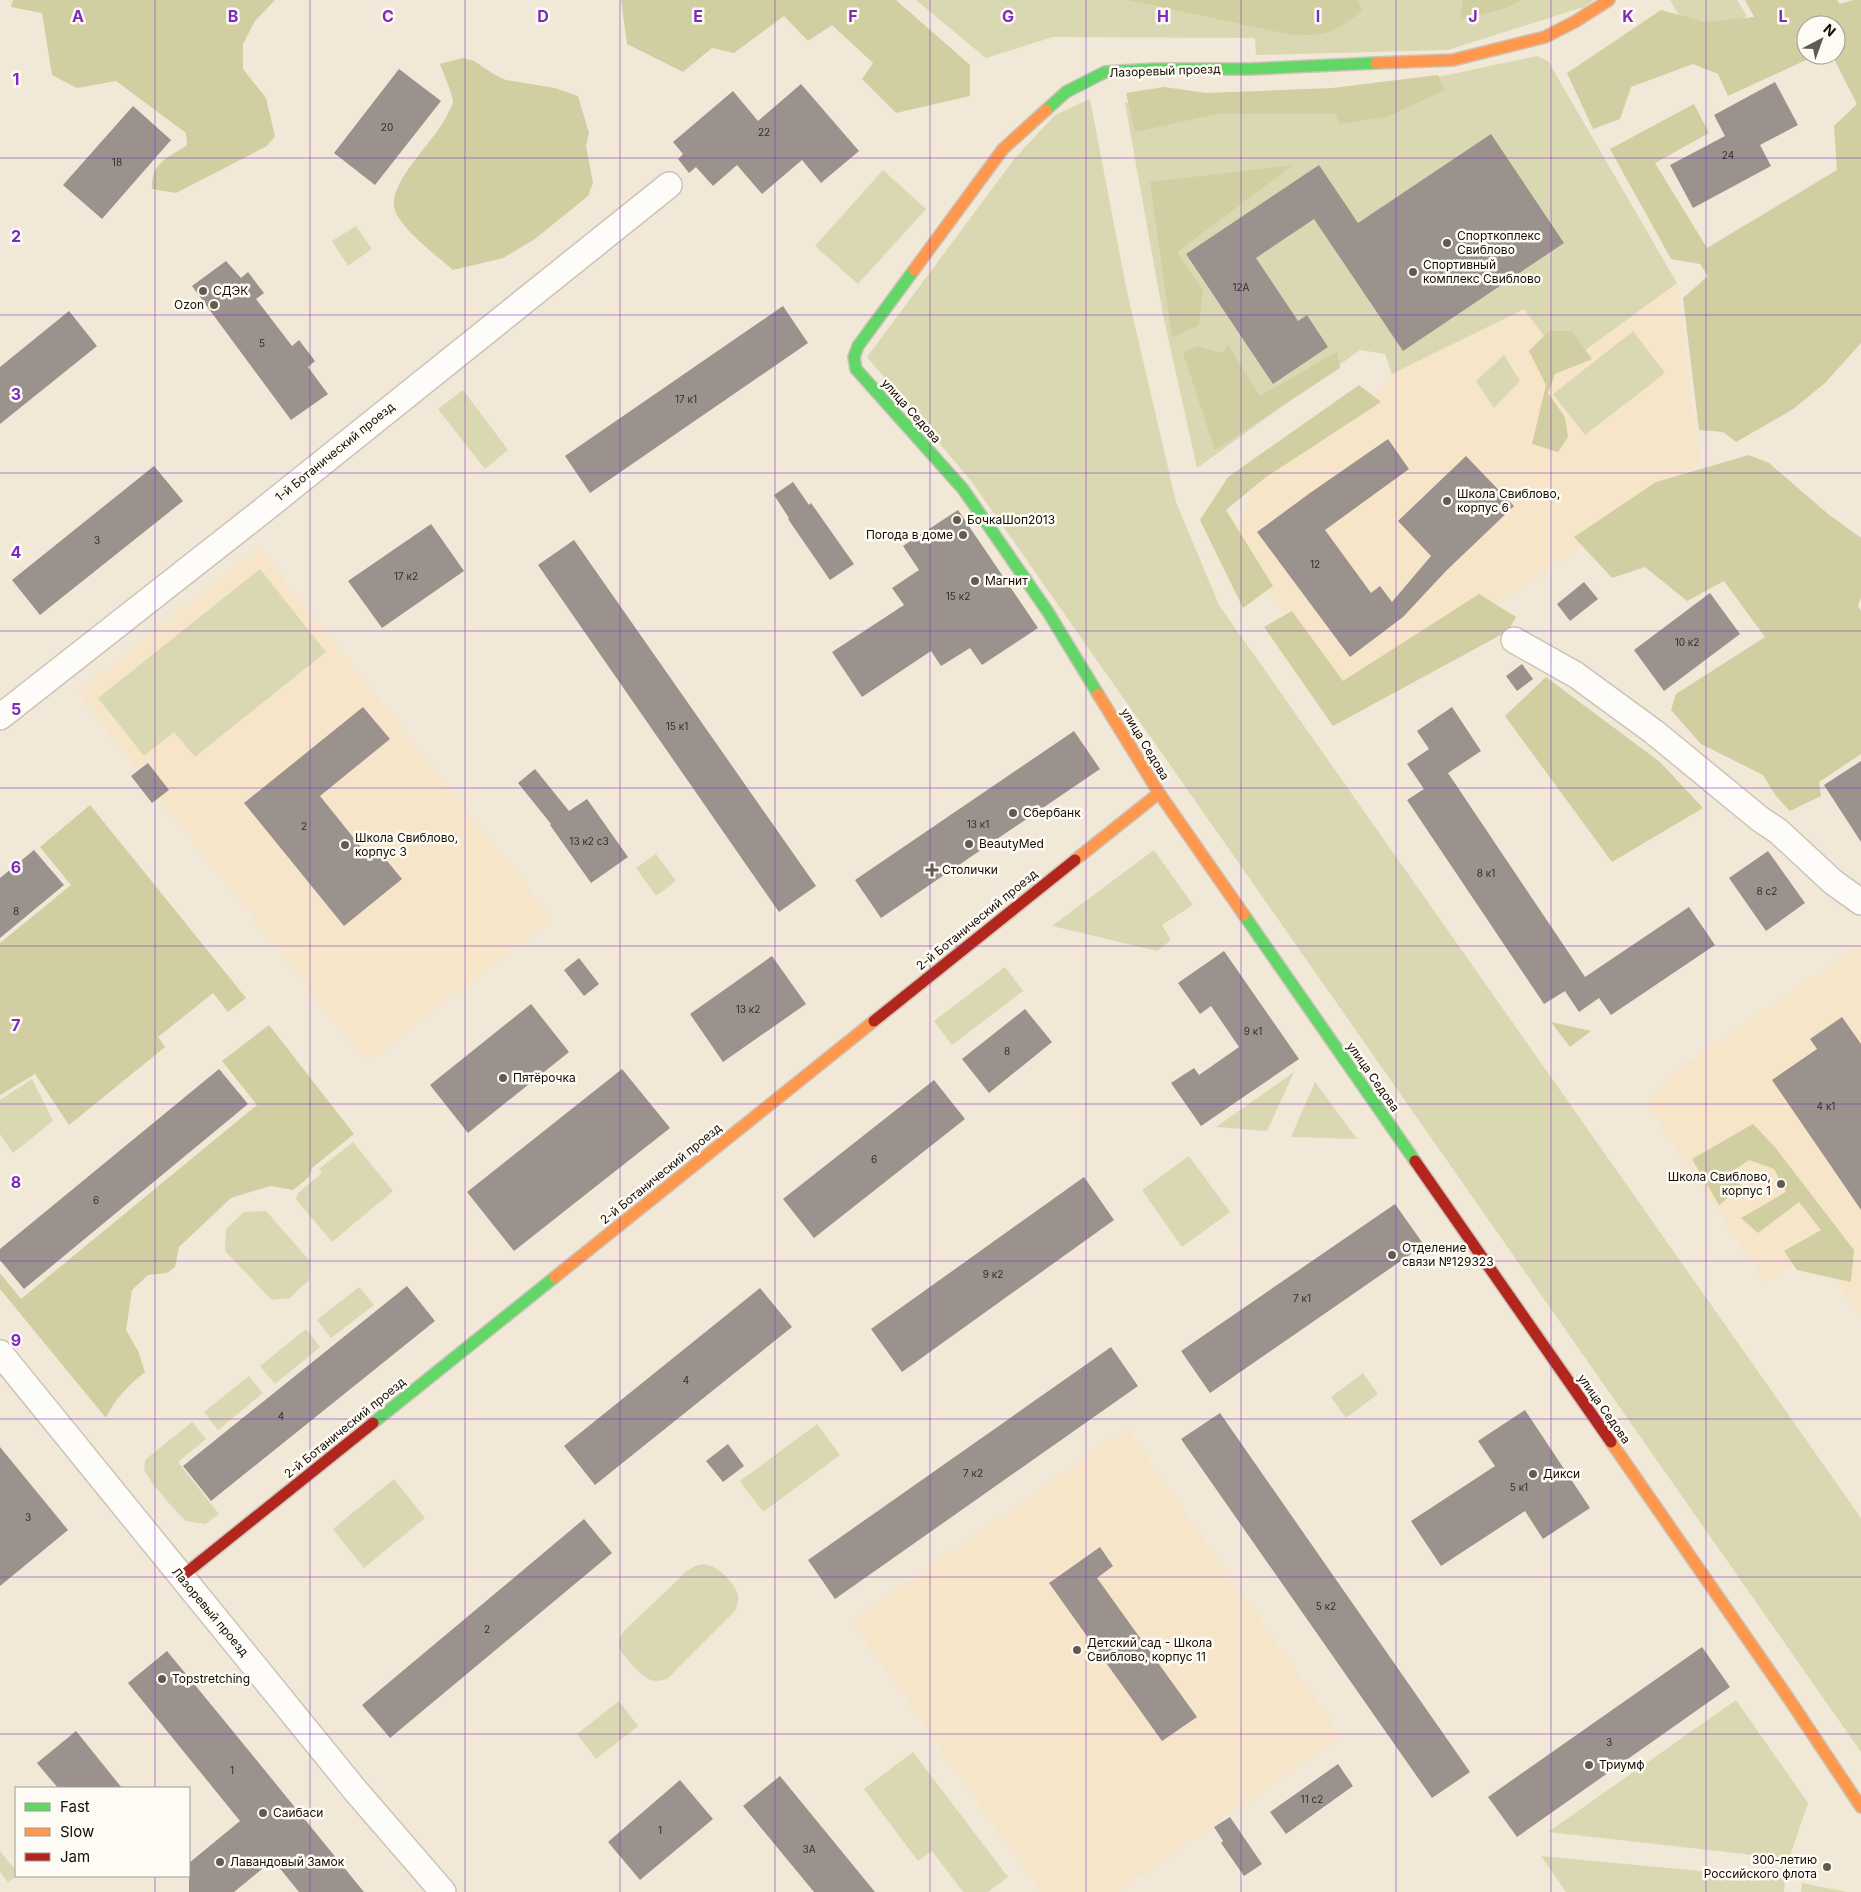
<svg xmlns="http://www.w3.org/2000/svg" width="1861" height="1892" viewBox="0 0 1861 1892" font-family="Inter,sans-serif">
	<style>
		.built { fill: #f7e5c9 }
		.green { fill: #dad8b2 }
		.forest { fill: #d1cea1 }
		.building { fill: #9b928e }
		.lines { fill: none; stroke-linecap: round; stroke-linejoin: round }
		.street-casing { stroke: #cbc3b7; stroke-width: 28 }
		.fast-casing { stroke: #cbc3b7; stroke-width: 14 }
		.slow-casing { stroke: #cbc3b7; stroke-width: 14 }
		.jam-casing { stroke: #cbc3b7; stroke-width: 14 }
		.street { stroke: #fdfcf9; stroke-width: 25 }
		.fast { stroke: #63d668; stroke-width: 11 }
		.slow { stroke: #ff974d; stroke-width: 11 }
		.jam { stroke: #b3261e; stroke-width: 11 }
		.grid { fill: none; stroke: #7b2cbf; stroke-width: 1; stroke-opacity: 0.55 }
		.poi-dot { fill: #615a4e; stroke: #fefaf4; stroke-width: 2 }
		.labels { text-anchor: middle; stroke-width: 5; stroke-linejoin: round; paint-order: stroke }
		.number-label { font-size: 10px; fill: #352e26 }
		.street-label { font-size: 12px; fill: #130d04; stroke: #fefaf4 }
		.poi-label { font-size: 12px; fill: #130d04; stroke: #fefaf4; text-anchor: start }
		.grid-label { font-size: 16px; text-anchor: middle; font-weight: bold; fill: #7b2cbf; stroke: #fefaf4; stroke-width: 5; stroke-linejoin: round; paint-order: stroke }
	</style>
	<rect width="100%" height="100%" fill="#f2e8d7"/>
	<!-- built -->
	<g class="built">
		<path d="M1677,283L1700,463L1349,707L1233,538L1261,469L1363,392L1376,393L1392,374L1524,309L1565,365Z"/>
		<path d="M259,548L552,918L367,1062L159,798L169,790L149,763L138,771L78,692Z"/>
		<path d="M1861,945V1315L1814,1252L1766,1282L1646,1103L1673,1073Z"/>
		<path d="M1127,1429L1341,1736L1117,1892H1041L852,1621Z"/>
	</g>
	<!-- green -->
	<g class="green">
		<path d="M916,0H1594L1584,7L1448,50L1256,55L1255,38L1053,37L986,58Z"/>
		<path d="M1670,0H1737L1747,16L1696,45Z"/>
		<path d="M1537,56L1548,61L1677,283L1565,365L1524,309L1392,374L1385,354L1360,350L1197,468L1163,315L1125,103L1344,97Z"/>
		<path d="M1090,99L1126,287L1176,502L1219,605L1861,1518V1752L972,482L867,357L1015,158L1055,115Z"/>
		<path d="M883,170L926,209L858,284L815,246Z"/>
		<path d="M356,226L372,249L348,266L332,241Z"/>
		<path d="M1633,331L1665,373L1585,435L1553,394Z"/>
		<path d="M1504,355L1520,381L1494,408L1476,381Z"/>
		<path d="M463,390L508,450L485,469L438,409Z"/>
		<path d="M260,569L326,652L195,757L174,732L144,756L98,698Z"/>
		<path d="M1154,850L1193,905L1162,925L1171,940L1157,951L1052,926Z"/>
		<path d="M656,854L676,881L656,896L636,868Z"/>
		<path d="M1005,967L1023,991L952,1045L934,1021Z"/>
		<path d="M1294,1072L1267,1131L1216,1127Z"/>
		<path d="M32,1079L53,1121L13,1153L0,1134V1100Z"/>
		<path d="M1315,1082L1357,1139L1291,1137Z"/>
		<path d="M353,1142L393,1191L332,1242L296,1199L298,1193L322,1173L319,1169Z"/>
		<path d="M1189,1156L1230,1212L1182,1247L1142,1190Z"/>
		<path d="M266,1211L310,1261L309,1280L290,1298L272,1300L225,1251L226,1229L244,1212Z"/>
		<path d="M359,1287L374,1305L331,1338L317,1320Z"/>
		<path d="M306,1329L320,1347L275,1384L260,1366Z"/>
		<path d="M1363,1373L1378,1394L1346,1418L1331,1397Z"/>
		<path d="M249,1376L263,1393L218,1430L204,1412Z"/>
		<path d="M192,1422L206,1439L178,1462L219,1514L205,1524L186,1521L173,1508L153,1484L144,1470L145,1460Z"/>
		<path d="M817,1424L840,1455L763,1512L740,1481Z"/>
		<path d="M394,1479L425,1518L364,1568L333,1529Z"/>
		<path d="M704,1564C717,1565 735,1583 738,1595C739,1601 737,1606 735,1611L667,1679C661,1680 657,1682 651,1680C643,1678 620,1654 619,1646C618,1640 621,1636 624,1631L687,1571L695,1566Z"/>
		<path d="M1736,1700L1808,1803L1789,1859L1548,1832Z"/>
		<path d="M619,1701L638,1726L596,1759L577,1734Z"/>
		<path d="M913,1752L1008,1877L988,1892H963L932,1851L918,1861L864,1789Z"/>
		<path d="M0,1851L16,1871V1876L8,1882L0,1872Z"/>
		<path d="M1541,1856L1785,1879L1784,1892H1566Z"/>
		<path d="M1802,1883L1847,1892H1801Z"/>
	</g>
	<!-- forest -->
	<g class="forest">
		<path d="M13,0H275L255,21L243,44V69L266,98L275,136L267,146L176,193L152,189C151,162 167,159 187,145L186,133L116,81L77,88L52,75L42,13L11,7Z"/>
		<path d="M621,0H896L970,65V96L896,113L862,79L873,63L832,25L808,41L784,16L734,53L712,48L683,72L627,44Z"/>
		<path d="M1128,0H1358L1362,11C1334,33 1327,36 1292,35Z"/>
		<path d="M1463,0H1521L1507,8L1460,20Z"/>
		<path d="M1745,0H1837L1840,4L1853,0H1861V343L1825,383L1792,410L1736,442L1723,432L1699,430L1683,298L1708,276L1700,264L1671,259L1610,149L1694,104L1709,133L1655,163L1707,248L1837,170L1834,126L1857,104L1832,55H1836V25H1806V55H1817L1728,96L1718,74L1693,64L1631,87L1620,119L1593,129L1567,73L1661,10L1705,22L1754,17Z"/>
		<path d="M463,58L474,61L495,75L506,80L555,88L578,96L589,133L586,146L593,183L588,196L535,239L503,258L453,270C437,256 404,231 396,213C382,185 439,139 449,111C450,109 453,104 453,101C452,93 443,72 440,64Z"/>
		<path d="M1438,75L1445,90L1386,117L1340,124L1335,114H1217L1135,132L1126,93L1164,87L1206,93L1332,88Z"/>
		<path d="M1293,165L1177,252L1203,290L1199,325L1172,338L1150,182Z"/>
		<path d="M1549,331H1572L1592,359L1555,374L1548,393L1565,417L1568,437L1558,452L1532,444L1546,385L1529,351Z"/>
		<path d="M1228,345L1260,396L1337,352L1340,368L1215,450L1183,353L1197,346L1221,353Z"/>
		<path d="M1359,385L1381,402L1266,477L1226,510L1273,586L1243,608L1200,520L1228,477Z"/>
		<path d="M1749,455L1769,463L1828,514L1861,538V597L1858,606L1861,611V754L1819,782L1821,796L1790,811L1776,796L1763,775L1701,744L1671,710L1676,694L1765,637L1724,581L1687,601L1645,567L1612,578L1574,537L1656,482Z"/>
		<path d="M1479,594L1516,617L1508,631L1333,726L1264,627L1292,611L1343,681Z"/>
		<path d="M1546,677L1660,762L1703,808L1612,862L1505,716Z"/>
		<path d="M90,805L246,998L228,1012L213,993L158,1037L165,1047L69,1125L35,1074L0,1095V943L71,885L40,847Z"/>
		<path d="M1551,1022L1591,1031L1570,1047Z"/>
		<path d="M269,1025L354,1134L312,1168L309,1177L293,1190L270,1186L231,1198L179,1247L175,1267L167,1273L148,1275L132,1290L126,1330L138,1351L145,1372C128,1386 115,1398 106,1418L0,1289V1273L21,1299L257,1105L222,1061Z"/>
		<path d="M1753,1124L1774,1146L1854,1250L1851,1282L1797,1270L1784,1251L1821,1230L1799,1202L1758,1233L1741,1218L1786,1192L1774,1169L1749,1160L1733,1171L1741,1187L1719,1205L1692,1159Z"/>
	</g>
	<!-- building -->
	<g class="building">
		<path d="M399,69L441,101L375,185L334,153Z"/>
		<path d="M1775,82L1798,125L1760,145L1771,166L1693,208L1670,165L1725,136L1714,115Z"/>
		<path d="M801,84L859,151L821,183L802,160L762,194L737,165L713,186L696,167L689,173L678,159L683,154L673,142L733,91L758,121Z"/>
		<path d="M133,106L171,140L102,219L63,185Z"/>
		<path d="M1491,134L1564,243L1403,351L1314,219L1256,258L1298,321L1307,315L1328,347L1273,384L1186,254L1319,165L1358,223Z"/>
		<path d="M226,261L241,278L248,272L264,293L256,299L292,346L299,340L315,361L308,367L328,394L291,420L192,286Z"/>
		<path d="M783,306L808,343L590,493L565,456Z"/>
		<path d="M69,311L97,346L0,424V367Z"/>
		<path d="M1388,439L1409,469L1325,530L1371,593L1380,586L1392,602L1431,556L1398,521L1466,456L1514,506L1446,571L1403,617L1350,657L1257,532L1310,493Z"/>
		<path d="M154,466L183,501L40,615L12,580Z"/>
		<path d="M793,482L809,505L811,503L854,564L830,580L788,519L789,518L774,495Z"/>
		<path d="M958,510L1038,628L982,665L970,648L941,666L931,651L862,697L832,652L904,605L892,588L919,570L903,546Z"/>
		<path d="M431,524L464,571L382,628L348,581Z"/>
		<path d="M574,540L816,886L779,912L538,565Z"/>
		<path d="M1584,582L1598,599L1570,621L1557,604Z"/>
		<path d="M1710,593L1740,634L1664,691L1634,650Z"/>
		<path d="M1522,664L1533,679L1517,691L1506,676Z"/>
		<path d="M363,707L390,739L320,796L369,857L378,850L402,879L344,926L244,803Z"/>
		<path d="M1452,707L1481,751L1448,773L1585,977L1689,907L1715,945L1611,1015L1599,998L1579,1012L1565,991L1544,1004L1407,800L1424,789L1407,764L1429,749L1417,731Z"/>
		<path d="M1074,731L1100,769L881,918L855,880Z"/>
		<path d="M1861,761V842L1824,785Z"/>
		<path d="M148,763L169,790L152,803L131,776Z"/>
		<path d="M535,769L569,811L587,799L628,857L591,883L550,825L551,824L518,783Z"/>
		<path d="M34,850L64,885L0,938V878Z"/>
		<path d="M1768,851L1805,903L1766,931L1729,878Z"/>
		<path d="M1224,951L1299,1059L1201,1126L1171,1083L1194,1068L1199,1075L1239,1047L1211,1006L1200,1014L1178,983Z"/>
		<path d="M772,956L806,1004L723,1062L690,1014Z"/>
		<path d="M579,958L599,984L584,996L564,970Z"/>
		<path d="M531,1004L569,1052L468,1133L430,1085Z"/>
		<path d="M1025,1009L1052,1042L989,1093L962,1059Z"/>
		<path d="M1842,1017L1861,1044V1210L1772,1080L1817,1049L1810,1039Z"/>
		<path d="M219,1069L248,1104L24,1289L0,1260V1249Z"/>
		<path d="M622,1069L670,1128L514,1251L467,1192Z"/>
		<path d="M934,1080L965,1119L814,1238L783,1199Z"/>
		<path d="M1084,1177L1114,1220L902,1372L871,1329Z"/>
		<path d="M1395,1204L1424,1245L1210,1393L1181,1351Z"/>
		<path d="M407,1286L435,1321L211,1501L183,1466Z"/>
		<path d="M760,1288L792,1327L595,1485L564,1446Z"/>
		<path d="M1111,1347L1138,1386L835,1599L808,1560Z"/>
		<path d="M1525,1410L1590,1508L1543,1539L1525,1511L1441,1566L1411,1521L1495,1466L1478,1441Z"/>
		<path d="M1220,1413L1470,1772L1432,1798L1181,1439Z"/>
		<path d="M728,1444L744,1466L723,1482L706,1461Z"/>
		<path d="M0,1447L68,1530L0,1586Z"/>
		<path d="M584,1519L612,1553L390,1738L362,1705Z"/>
		<path d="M1100,1547L1113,1566L1097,1578L1197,1717L1162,1741L1049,1583Z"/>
		<path d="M1702,1647L1730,1687L1517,1837L1488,1797Z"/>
		<path d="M167,1651L227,1724L364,1892H299L273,1860L234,1892H189V1863L240,1821L128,1683Z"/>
		<path d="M76,1731L122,1788H58L37,1763Z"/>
		<path d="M1338,1764L1353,1786L1286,1834L1270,1812Z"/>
		<path d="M780,1776L875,1892H814L743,1806Z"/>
		<path d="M680,1780L713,1819L640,1880L608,1842Z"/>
		<path d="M1230,1817L1262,1864L1244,1876L1221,1843L1223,1841L1214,1827Z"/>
	</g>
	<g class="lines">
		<!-- street casing -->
		<g class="street-casing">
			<g id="street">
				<path d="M1514,640L1576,675L1654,732L1760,819L1778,831L1833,882L1861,902"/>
				<path d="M0,717L261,512L669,185"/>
				<path d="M0,1353L355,1790L443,1892"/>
			</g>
		</g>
		<!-- fast casing -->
		<g class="fast-casing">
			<g id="fast">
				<path d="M1046,110L1066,92L1105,72L1155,69H1249L1376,63"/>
				<path d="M914,270L858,346L854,357L856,369L963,489L1048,612L1098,694"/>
				<path d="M1244,915L1415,1161"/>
				<path d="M373,1423L555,1277"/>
			</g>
		</g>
		<!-- slow casing -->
		<g class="slow-casing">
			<g id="slow">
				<path d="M1376,63L1453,60L1545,37L1576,21L1609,0"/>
				<path d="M914,270L1003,149L1046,110"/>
				<path d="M1098,694L1159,793L1244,915"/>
				<path d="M1075,860L1159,793"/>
				<path d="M555,1277L874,1021"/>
				<path d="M1611,1442L1787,1696L1861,1807"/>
			</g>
		</g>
		<!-- jam casing -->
		<g class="jam-casing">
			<g id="jam">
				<path d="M874,1021L1075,860"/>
				<path d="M1415,1161L1611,1442"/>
				<path d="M181,1577L373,1423"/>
			</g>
		</g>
		<!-- street -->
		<use href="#street" class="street"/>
		<!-- fast -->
		<use href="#fast" class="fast"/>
		<!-- slow -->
		<use href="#slow" class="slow"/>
		<!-- jam -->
		<use href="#jam" class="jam"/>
	</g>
	<!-- grid -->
	<path class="grid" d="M155,0V1788M310,0V1892M465,0V1892M620,0V1892M775,0V1892M930,0V1892M1086,0V1892M1241,0V1892M1396,0V1892M1551,0V1892M1706,0V1892M0,158H1861M0,315H1861M0,473H1861M0,631H1861M0,788H1861M0,946H1861M0,1104H1861M0,1261H1861M0,1419H1861M0,1577H1861M0,1734H1861M155,1876V1892"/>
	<!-- markers -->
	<g class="poi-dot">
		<circle cx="1447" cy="243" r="5"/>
		<circle cx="1413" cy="272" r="5"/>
		<circle cx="203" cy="291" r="5"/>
		<circle cx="214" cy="305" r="5"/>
		<circle cx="1447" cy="501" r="5"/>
		<circle cx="957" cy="520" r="5"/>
		<circle cx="963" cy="535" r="5"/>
		<circle cx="975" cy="581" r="5"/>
		<circle cx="1013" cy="813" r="5"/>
		<circle cx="969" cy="844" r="5"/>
		<circle cx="345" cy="845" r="5"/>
		<path d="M929.5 862.5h5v5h5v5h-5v5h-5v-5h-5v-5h5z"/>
		<circle cx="503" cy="1078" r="5"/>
		<circle cx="1781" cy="1184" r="5"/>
		<circle cx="1392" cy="1255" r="5"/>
		<circle cx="1533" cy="1474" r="5"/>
		<circle cx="1077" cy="1650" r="5"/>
		<circle cx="162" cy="1679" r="5"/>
		<circle cx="1589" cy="1765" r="5"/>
		<circle cx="263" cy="1813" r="5"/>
		<circle cx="220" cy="1862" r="5"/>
		<circle cx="1827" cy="1867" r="5"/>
	</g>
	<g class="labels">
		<!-- number labels -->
		<g class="number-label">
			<text x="387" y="131">20</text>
			<text x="764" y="136">22</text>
			<text x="1728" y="159">24</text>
			<text x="117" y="166">18</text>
			<text x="1241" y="291">12А</text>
			<text x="262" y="347">5</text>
			<text x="686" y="403">17 к1</text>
			<text x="97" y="544">3</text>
			<text x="1315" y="568">12</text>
			<text x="406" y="580">17 к2</text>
			<text x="958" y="600">15 к2</text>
			<text x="1687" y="646">10 к2</text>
			<text x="677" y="730">15 к1</text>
			<text x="978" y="828">13 к1</text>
			<text x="304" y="830">2</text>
			<text x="589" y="845">13 к2 с3</text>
			<text x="1486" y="877">8 к1</text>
			<text x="1767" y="895">8 с2</text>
			<text x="16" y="915">8</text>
			<text x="748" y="1013">13 к2</text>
			<text x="1253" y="1035">9 к1</text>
			<text x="1007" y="1055">8</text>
			<text x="1826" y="1110">4 к1</text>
			<text x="874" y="1163">6</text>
			<text x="96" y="1204">6</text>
			<text x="993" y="1278">9 к2</text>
			<text x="1302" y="1302">7 к1</text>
			<text x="686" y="1384">4</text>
			<text x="281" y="1420">4</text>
			<text x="973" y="1477">7 к2</text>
			<text x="1519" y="1491">5 к1</text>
			<text x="28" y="1521">3</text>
			<text x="1326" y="1610">5 к2</text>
			<text x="487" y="1633">2</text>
			<text x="1609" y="1746">3</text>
			<text x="232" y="1774">1</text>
			<text x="1312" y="1803">11 с2</text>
			<text x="660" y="1834">1</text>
			<text x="809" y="1853">3А</text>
		</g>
		<!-- street labels -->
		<g class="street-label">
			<text transform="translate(1165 71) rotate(-2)" y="4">Лазоревый проезд</text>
			<text transform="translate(911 411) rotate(48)" y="4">улица Седова</text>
			<text transform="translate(335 452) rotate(-39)" y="4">1-й Ботанический проезд</text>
			<text transform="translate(1145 744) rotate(59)" y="4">улица Седова</text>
			<text transform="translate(977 920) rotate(-39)" y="4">2-й Ботанический проезд</text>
			<text transform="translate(1373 1077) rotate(55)" y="4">улица Седова</text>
			<text transform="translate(661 1174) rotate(-39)" y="4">2-й Ботанический проезд</text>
			<text transform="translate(1604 1409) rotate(55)" y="4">улица Седова</text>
			<text transform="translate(345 1428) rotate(-39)" y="4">2-й Ботанический проезд</text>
			<text transform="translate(210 1612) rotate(50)" y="4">Лазоревый проезд</text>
		</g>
		<!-- poi labels -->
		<g class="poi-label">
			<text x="1457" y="240">Спорткоплекс<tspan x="1457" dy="14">Свиблово</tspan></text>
			<text x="1423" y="269">Спортивный<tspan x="1423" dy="14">комплекс Свиблово</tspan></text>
			<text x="213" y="295">СДЭК</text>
			<text x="204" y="309" text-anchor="end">Ozon</text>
			<text x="1457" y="498">Школа Свиблово,<tspan x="1457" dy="14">корпус 6</tspan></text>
			<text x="967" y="524">БочкаШоп2013</text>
			<text x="953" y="539" text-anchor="end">Погода в доме</text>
			<text x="985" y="585">Магнит</text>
			<text x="1023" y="817">Сбербанк</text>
			<text x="355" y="842">Школа Свиблово,<tspan x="355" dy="14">корпус 3</tspan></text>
			<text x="979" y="848">BeautyMed</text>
			<text x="942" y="874">Столички</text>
			<text x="513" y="1082">Пятёрочка</text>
			<text x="1771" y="1181" text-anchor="end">Школа Свиблово,<tspan x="1771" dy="14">корпус 1</tspan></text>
			<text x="1402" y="1252">Отделение<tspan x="1402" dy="14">связи №129323</tspan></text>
			<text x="1543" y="1478">Дикси</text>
			<text x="1087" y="1647">Детский сад - Школа<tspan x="1087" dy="14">Свиблово, корпус 11</tspan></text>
			<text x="172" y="1683">Topstretching</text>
			<text x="1599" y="1769">Триумф</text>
			<text x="273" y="1817">Саибаси</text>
			<text x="1817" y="1864" text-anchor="end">300-летию<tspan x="1817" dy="14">Российского флота</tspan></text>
			<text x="230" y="1866">Лавандовый Замок</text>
		</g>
	</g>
	<g class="grid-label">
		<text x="78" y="22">A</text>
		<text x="233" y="22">B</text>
		<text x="388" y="22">C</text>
		<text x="543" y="22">D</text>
		<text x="698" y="22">E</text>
		<text x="853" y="22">F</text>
		<text x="1008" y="22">G</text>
		<text x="1163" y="22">H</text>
		<text x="1318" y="22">I</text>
		<text x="1473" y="22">J</text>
		<text x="1628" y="22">K</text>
		<text x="1783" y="22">L</text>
		<text x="16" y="85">1</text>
		<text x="16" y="242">2</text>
		<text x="16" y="400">3</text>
		<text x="16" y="558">4</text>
		<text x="16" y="715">5</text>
		<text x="16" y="873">6</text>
		<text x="16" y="1031">7</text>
		<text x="16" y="1188">8</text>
		<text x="16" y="1346">9</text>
	</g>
	<!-- legend -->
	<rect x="15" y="1787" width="175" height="90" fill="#fefaf4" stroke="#a09b94"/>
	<rect x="25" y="1803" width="25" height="8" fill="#63d668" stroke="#a09b94"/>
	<text x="60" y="1812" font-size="15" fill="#130d04">Fast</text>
	<rect x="25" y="1828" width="25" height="8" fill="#ff974d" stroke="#a09b94"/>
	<text x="60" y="1837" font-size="15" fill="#130d04">Slow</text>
	<rect x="25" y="1853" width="25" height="8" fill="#b3261e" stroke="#a09b94"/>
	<text x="60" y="1862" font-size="15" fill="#130d04">Jam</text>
	<!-- north arrow -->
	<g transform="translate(1821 40) rotate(41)"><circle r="24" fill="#fefaf4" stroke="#a09b94"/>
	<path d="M0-4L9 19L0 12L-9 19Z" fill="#615a4e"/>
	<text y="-8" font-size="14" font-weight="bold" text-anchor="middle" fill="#130d04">N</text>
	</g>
</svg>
